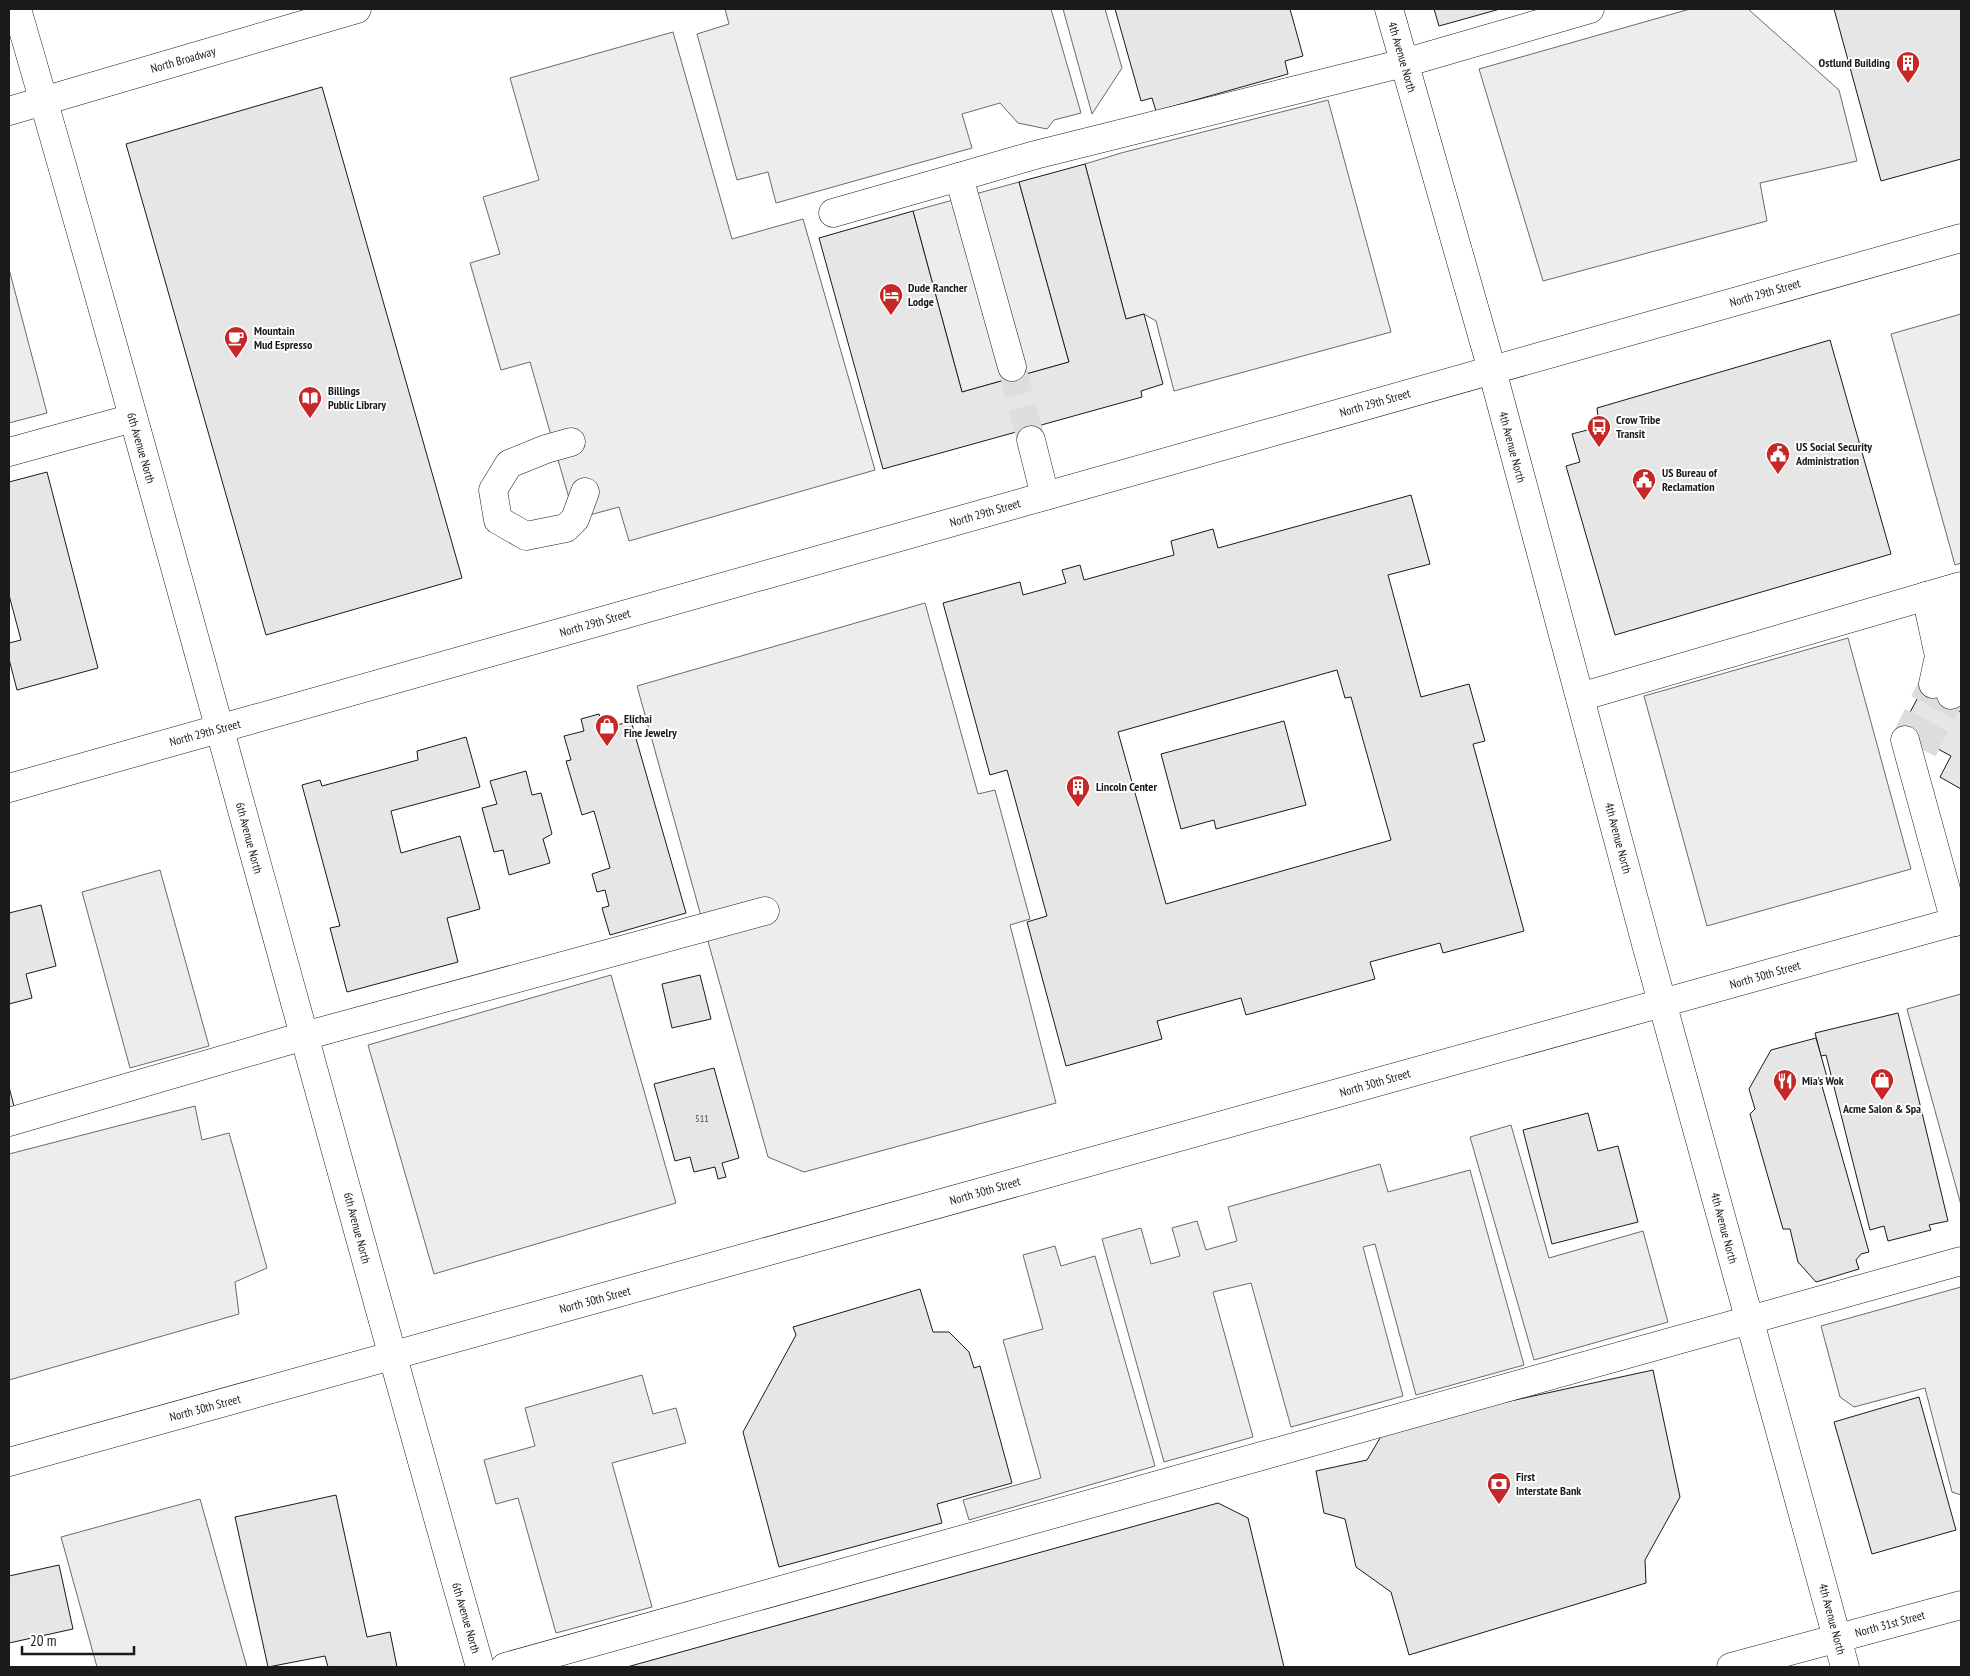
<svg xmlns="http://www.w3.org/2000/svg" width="1970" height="1676" viewBox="0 0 1970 1676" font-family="'PT Sans Narrow',sans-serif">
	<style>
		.parking { fill: #ededed; stroke: #6a6a6a }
		.building { fill: #e6e6e6; stroke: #1a1a1a; fill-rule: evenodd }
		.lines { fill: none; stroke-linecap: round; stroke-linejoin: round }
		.minor-tunnel { stroke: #ddd; stroke-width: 28; stroke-dasharray: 28 14; stroke-linecap: butt }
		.minor-casing { stroke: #1a1a1a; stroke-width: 29 }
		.major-casing { stroke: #1a1a1a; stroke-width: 29 }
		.minor { stroke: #fff; stroke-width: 28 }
		.major { stroke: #fff; stroke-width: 28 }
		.labels { text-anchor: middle; stroke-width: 4; stroke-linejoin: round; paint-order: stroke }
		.number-label { font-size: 10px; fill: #4d4d4d }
		.street-label { font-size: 12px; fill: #1a1a1a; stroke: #fff }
		.poi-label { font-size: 12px; font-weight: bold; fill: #1a1a1a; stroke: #fff; text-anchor: start }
	</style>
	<rect width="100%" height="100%" fill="#fff"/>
	<!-- parking -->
	<g class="parking">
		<path d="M725,9H1051L1081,113L1054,120L1047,129L1018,123L1000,103L962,114L972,148L776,203L768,172L737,180L697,34L729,24Z"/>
		<path d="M1063,9H1105L1122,68L1092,114Z"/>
		<path d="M1690,9H1748L1839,90L1857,161L1760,183L1767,221L1543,281L1479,69Z"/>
		<path d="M673,32L732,239L803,219L875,470L629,541L619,507L575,519L530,362L501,370L470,263L500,254L483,197L539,180L510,78Z"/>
		<path d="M1328,100L1391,332L1174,391L1156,321L1144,314L1126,319L1085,164L1121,153Z"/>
		<path d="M1019,182L1069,362L962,392L913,211Z"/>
		<path d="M9,269L47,413L9,423Z"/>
		<path d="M1961,314V563L1955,565L1891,334Z"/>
		<path d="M925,603L978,794L995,790L1030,919L1010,925L1056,1103L804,1172L768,1157L637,686Z"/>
		<path d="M1848,638L1911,869L1707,926L1644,696Z"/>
		<path d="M160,870L209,1046L130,1068L82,892Z"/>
		<path d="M611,975L676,1203L434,1274L368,1045Z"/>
		<path d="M1961,994V1205L1907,1009Z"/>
		<path d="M195,1106L202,1140L229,1133L267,1268L235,1282L239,1314L9,1380V1154Z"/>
		<path d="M1511,1125L1549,1258L1643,1231L1668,1322L1534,1360L1470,1137Z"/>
		<path d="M1380,1164L1388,1192L1470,1170L1524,1365L1416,1395L1375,1244L1363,1247L1403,1396L1291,1427L1251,1283L1213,1292L1253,1437L1164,1462L1102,1239L1141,1228L1151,1264L1180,1256L1172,1228L1197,1221L1206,1250L1237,1241L1228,1207Z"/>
		<path d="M1055,1246L1061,1266L1095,1256L1155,1466L969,1520L963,1500L1041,1478L1003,1340L1043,1329L1023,1255Z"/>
		<path d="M1961,1287V1495L1952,1492L1925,1388L1854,1407L1840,1397L1821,1326Z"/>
		<path d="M642,1375L653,1414L676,1408L686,1443L612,1463L652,1607L556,1633L518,1498L496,1504L484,1460L535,1446L525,1408Z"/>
		<path d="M200,1499L247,1667H97L61,1537Z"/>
	</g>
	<!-- building -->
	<g class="building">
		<path d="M1115,9H1290L1303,56L1285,61L1288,74L1156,111L1152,98L1141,101Z"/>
		<path d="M1434,9H1500L1439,26Z"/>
		<path d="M1834,9H1961V159L1881,181Z"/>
		<path d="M322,87L462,578L266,635L126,144Z"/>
		<path d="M1085,164L1126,319L1144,314L1163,384L1141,391L1142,397L883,469L819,238L913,211L962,392L1069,362L1019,182Z"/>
		<path d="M1830,340L1891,554L1615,635L1566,466L1580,462L1572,434L1599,427L1597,408Z"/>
		<path d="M47,472L98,668L17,690L9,659V643L21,640L9,595V482Z"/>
		<path d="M1411,495L1430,564L1388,575L1421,697L1469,684L1485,741L1473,744L1524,931L1443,953L1440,943L1370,962L1375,979L1246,1015L1241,998L1157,1021L1162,1039L1066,1066L1027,922L1047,916L1007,770L990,775L943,603L1020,582L1023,595L1066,583L1062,570L1080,565L1084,580L1174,555L1171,541L1213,529L1218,548ZM1337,670L1345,698L1351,697L1391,840L1166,904L1118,732Z"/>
		<path d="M1922,690L1961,712V789L1940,777L1951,756L1901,729Z"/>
		<path d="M599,714L604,729L631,721L686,913L610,935L602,908L609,906L605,890L597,892L592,874L610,868L594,811L582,815L566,761L571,760L564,736L584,731L581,719Z"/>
		<path d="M1284,721L1306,805L1216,829L1214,820L1181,829L1161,754Z"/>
		<path d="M466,737L480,787L391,811L401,853L460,836L480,909L447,918L458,962L347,992L330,928L340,926L302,785L320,780L322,786L418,760L417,751Z"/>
		<path d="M526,771L532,795L541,793L552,834L543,839L550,863L509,875L503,850L494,852L482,808L497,804L490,781Z"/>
		<path d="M41,905L56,966L26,974L32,998L9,1004V913Z"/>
		<path d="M700,975L711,1019L672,1028L662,984Z"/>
		<path d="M1898,1013L1948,1221L1929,1225L1931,1230L1888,1241L1884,1226L1870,1230L1826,1055L1821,1056L1815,1033Z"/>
		<path d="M1816,1038L1827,1077L1820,1079L1869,1252L1861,1254L1856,1260L1859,1269L1816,1282L1798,1262L1790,1229H1783L1750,1114L1755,1109L1749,1089L1771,1050Z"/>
		<path d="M714,1068L739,1158L722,1163L726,1177L718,1179L715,1167L694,1172L690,1157L675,1161L654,1084Z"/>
		<path d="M9,1087L15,1110L9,1112Z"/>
		<path d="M1588,1113L1598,1151L1618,1146L1638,1222L1552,1244L1523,1130Z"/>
		<path d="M920,1289L933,1332H949L969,1352L974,1368L980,1366L1012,1483L937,1504L942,1523L779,1567L743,1432L796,1335L793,1327Z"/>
		<path d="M1653,1370L1680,1497L1645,1560L1646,1583L1409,1655L1391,1592L1356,1567L1345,1519L1324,1513L1316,1471L1367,1460L1386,1428Z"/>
		<path d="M1919,1397L1956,1530L1872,1554L1834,1422Z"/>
		<path d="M336,1495L367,1637L390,1632L397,1667H328L325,1656L268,1667L235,1517Z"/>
		<path d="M1218,1503L1248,1518L1284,1667H627Z"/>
		<path d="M59,1565L73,1629L9,1643V1576Z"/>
	</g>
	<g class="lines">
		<!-- minor-tunnel -->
		<g class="minor-tunnel">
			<path d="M1012,367L1031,440"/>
			<path d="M1905,740L1933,684"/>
			<path d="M1923,750L1951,695"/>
		</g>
		<!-- minor casing -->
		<g class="minor-casing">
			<g id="minor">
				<path d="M9,111L357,9"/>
				<path d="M833,213L959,177"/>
				<path d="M1012,367L959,177L1035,155L1404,63L1590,9"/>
				<path d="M1031,440L1045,496"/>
				<path d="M571,442L546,449L509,464L493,490L498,520L526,536L566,528L575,519L585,492"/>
				<path d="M9,452L133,418"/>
				<path d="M1949,590L1961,650"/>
				<path d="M1926,596L1939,656L1933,684"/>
				<path d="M1951,695L1961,661"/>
				<path d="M1580,697L1961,586"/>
				<path d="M1905,740L1955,922"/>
				<path d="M9,788L1961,238"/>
				<path d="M9,1122L304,1036L765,911"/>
				<path d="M9,1462L1961,920"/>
				<path d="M505,1667L1961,1261"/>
				<path d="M1731,1667L1961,1605"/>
			</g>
		</g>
		<!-- major casing -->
		<g class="major-casing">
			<g id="major">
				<path d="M17,9C177,560 323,1115 480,1667"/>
				<path d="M1389,9L1492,370L1646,944L1845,1667"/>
			</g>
		</g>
		<!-- minor -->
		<use href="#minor" class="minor"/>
		<!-- major -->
		<use href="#major" class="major"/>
	</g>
	<!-- icons -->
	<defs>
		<g id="building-pin" transform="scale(1.25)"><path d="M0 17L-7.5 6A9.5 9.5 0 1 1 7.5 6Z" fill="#c62828" stroke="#fff"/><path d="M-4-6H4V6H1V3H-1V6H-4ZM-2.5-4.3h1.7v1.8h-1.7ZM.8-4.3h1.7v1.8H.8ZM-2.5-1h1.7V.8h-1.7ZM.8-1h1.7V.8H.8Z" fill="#fff"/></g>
		<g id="hotel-pin" transform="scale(1.25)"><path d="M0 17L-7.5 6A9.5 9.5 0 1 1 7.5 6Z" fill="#c62828" stroke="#fff"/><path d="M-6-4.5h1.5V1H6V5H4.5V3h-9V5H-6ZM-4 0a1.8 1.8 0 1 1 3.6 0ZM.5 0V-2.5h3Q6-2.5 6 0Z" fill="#fff"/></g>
		<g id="cafe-pin" transform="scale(1.25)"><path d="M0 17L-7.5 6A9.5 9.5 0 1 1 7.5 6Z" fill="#c62828" stroke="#fff"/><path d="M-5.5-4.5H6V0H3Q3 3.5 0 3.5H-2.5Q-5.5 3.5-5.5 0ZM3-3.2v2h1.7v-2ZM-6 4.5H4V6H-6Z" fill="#fff"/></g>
		<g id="library-pin" transform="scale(1.25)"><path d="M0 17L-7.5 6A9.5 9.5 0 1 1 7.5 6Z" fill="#c62828" stroke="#fff"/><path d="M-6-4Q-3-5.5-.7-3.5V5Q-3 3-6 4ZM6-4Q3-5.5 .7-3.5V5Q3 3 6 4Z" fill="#fff"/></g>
		<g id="bus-pin" transform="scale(1.25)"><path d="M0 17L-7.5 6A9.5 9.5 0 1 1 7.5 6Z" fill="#c62828" stroke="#fff"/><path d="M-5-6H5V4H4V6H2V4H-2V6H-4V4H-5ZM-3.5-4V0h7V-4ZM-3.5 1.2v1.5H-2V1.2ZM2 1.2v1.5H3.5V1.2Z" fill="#fff"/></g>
		<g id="civic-pin" transform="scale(1.25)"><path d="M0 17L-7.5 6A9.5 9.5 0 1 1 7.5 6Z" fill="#c62828" stroke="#fff"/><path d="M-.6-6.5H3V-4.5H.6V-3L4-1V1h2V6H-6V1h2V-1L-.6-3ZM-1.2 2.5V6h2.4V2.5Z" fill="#fff"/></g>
		<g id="shop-pin" transform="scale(1.25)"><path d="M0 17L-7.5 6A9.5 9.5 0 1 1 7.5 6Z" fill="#c62828" stroke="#fff"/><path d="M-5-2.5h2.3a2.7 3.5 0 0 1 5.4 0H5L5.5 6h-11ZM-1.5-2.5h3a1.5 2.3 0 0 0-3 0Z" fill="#fff"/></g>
		<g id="restaurant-pin" transform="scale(1.25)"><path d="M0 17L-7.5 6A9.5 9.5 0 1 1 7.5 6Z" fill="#c62828" stroke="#fff"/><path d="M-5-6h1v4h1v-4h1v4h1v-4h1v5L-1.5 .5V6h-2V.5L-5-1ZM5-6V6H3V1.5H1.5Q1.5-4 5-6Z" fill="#fff"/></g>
		<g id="bank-pin" transform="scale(1.25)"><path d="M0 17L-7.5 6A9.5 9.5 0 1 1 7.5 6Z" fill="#c62828" stroke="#fff"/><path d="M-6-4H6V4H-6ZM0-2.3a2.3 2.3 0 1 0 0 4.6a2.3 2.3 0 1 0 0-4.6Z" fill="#fff"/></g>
	</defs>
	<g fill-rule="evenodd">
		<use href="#building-pin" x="1908" y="63"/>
		<use href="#hotel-pin" x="891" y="295"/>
		<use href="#cafe-pin" x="236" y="338"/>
		<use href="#library-pin" x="310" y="398"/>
		<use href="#bus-pin" x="1599" y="427"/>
		<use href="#civic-pin" x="1778" y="454"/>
		<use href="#civic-pin" x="1644" y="480"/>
		<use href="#shop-pin" x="607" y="726"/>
		<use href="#building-pin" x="1078" y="787"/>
		<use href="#shop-pin" x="1882" y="1080"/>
		<use href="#restaurant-pin" x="1785" y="1081"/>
		<use href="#bank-pin" x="1499" y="1484"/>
	</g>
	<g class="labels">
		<!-- number labels -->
		<g class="number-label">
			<text x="702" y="1122">511</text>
		</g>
		<!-- street labels -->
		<g class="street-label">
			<text transform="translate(1402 57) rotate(74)" y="4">4th Avenue North</text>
			<text transform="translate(183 60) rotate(-16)" y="4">North Broadway</text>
			<text transform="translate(1765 293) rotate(-16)" y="4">North 29th Street</text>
			<text transform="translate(1375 403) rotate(-16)" y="4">North 29th Street</text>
			<text transform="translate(1512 447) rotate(75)" y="4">4th Avenue North</text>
			<text transform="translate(141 448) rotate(74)" y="4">6th Avenue North</text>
			<text transform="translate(985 513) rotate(-16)" y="4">North 29th Street</text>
			<text transform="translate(595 623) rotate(-16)" y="4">North 29th Street</text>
			<text transform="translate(205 733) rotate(-15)" y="4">North 29th Street</text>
			<text transform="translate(249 838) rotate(75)" y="4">6th Avenue North</text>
			<text transform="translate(1618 838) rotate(75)" y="4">4th Avenue North</text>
			<text transform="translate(1765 975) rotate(-16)" y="4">North 30th Street</text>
			<text transform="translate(1375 1083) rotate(-16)" y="4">North 30th Street</text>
			<text transform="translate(985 1191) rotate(-16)" y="4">North 30th Street</text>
			<text transform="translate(357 1228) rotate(75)" y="4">6th Avenue North</text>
			<text transform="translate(1724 1228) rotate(75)" y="4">4th Avenue North</text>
			<text transform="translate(595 1300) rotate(-15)" y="4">North 30th Street</text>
			<text transform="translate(205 1408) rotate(-15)" y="4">North 30th Street</text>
			<text transform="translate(466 1618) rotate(74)" y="4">6th Avenue North</text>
			<text transform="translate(1832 1619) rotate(75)" y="4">4th Avenue North</text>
			<text transform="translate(1890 1624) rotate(-15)" y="4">North 31st Street</text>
		</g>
		<!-- poi labels -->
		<g class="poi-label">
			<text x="1890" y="67" text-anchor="end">Ostlund Building</text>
			<text x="908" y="292">Dude Rancher<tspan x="908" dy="14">Lodge</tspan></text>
			<text x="254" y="335">Mountain<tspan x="254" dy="14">Mud Espresso</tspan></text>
			<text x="328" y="395">Billings<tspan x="328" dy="14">Public Library</tspan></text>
			<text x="1616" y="424">Crow Tribe<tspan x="1616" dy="14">Transit</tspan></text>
			<text x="1796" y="451">US Social Security<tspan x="1796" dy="14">Administration</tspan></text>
			<text x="1662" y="477">US Bureau of<tspan x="1662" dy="14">Reclamation</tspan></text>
			<text x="624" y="723">Elichai<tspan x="624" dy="14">Fine Jewelry</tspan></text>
			<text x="1096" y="791">Lincoln Center</text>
			<text x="1802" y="1085">Mia's Wok</text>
			<text x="1882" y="1113" text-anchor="middle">Acme Salon &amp; Spa</text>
			<text x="1516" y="1481">First<tspan x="1516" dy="14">Interstate Bank</tspan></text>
		</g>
	</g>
	<!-- border -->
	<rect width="1970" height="1676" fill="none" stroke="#1a1a1a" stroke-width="20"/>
	<!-- scale -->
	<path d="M22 1646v8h112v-8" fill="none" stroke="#1a1a1a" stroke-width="2.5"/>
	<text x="30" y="1646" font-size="15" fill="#1a1a1a" stroke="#ffffff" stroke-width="4" paint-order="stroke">20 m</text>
</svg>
